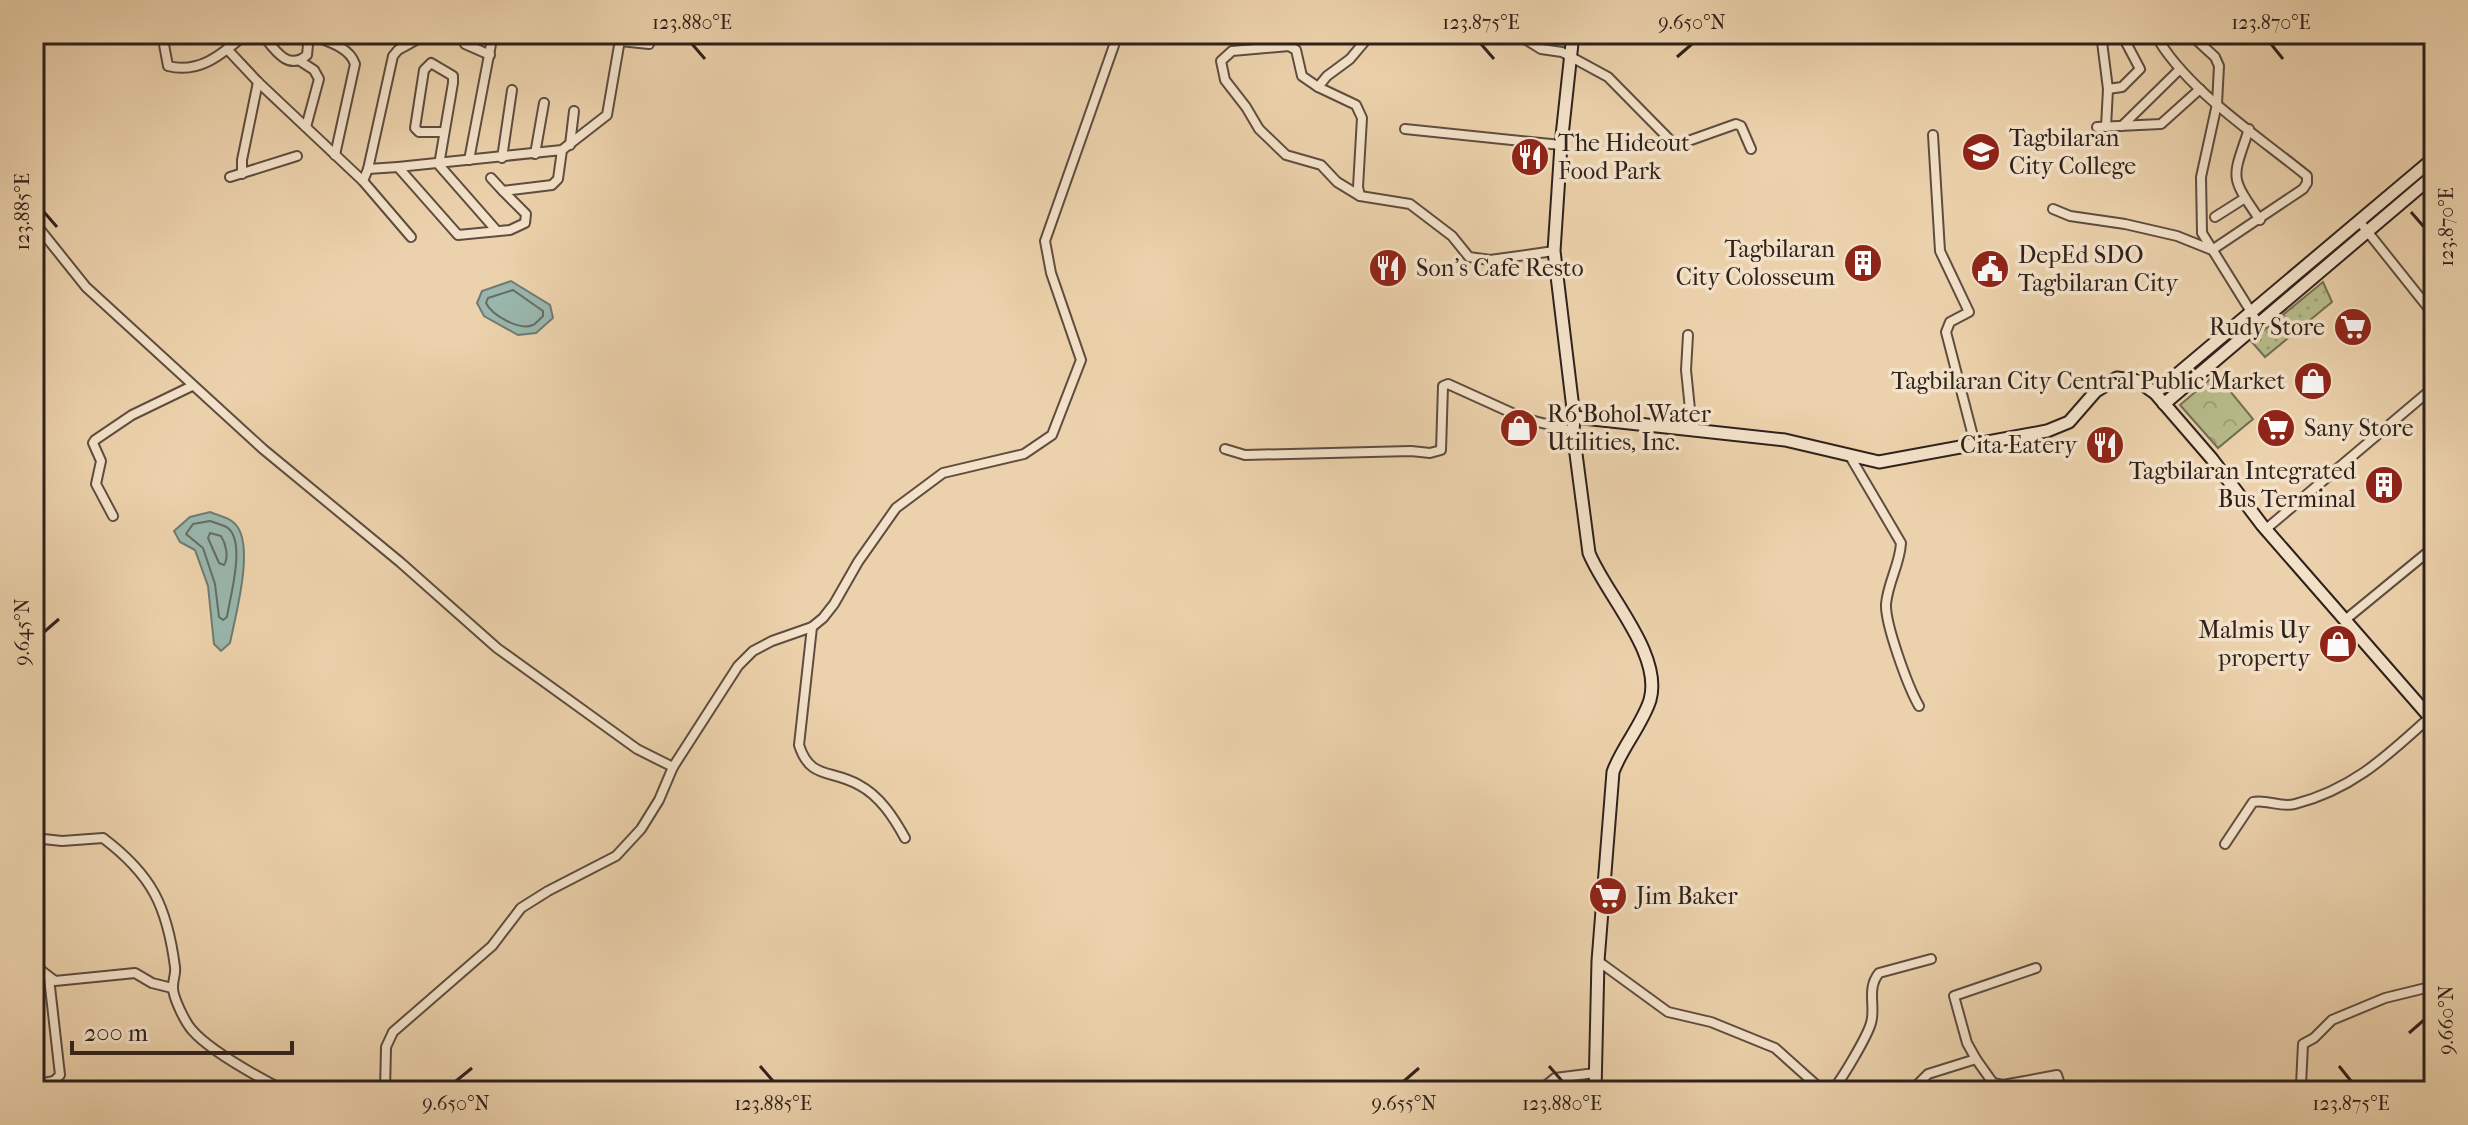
<svg xmlns="http://www.w3.org/2000/svg" width="2468" height="1125" viewBox="0 0 2468 1125" font-family="'IM FELL French Canon',serif">
	<style>
		.grass { fill: url(#grass-dots); stroke: #736e53; stroke-width: 2 }
		.park { fill: url(#park-crowns); stroke: #736e53; stroke-width: 2 }
		.water { fill: #99b7ad; stroke: #6f7b73; stroke-width: 2 }
		.lines { fill: none; stroke-linecap: round; stroke-linejoin: round }
		.shore { stroke: #646c64; stroke-width: 2 }
		.street-casing { stroke: #5e4d40; stroke-width: 12 }
		.secondary-casing { stroke: #2f211c; stroke-width: 15 }
		.street { stroke: #f3e2c9; stroke-width: 8 }
		.secondary { stroke: #f3e2c9; stroke-width: 11 }
		.ticks { fill: none; stroke: #2f211c; stroke-width: 3 }
		.labels { text-anchor: middle; stroke-width: 7; stroke-linejoin: round; paint-order: stroke }
		.poi-label { font-size: 24px; fill: #2f211c; stroke: #f3e2c9; text-anchor: start }
		.neatline { fill: none; stroke: #2f211c; stroke-width: 3 }
		.ticks-label { font-size: 20px; text-anchor: middle; fill: #2f211c }
	</style>
	<defs>
		<pattern id="grass-dots" width="8" height="8" patternUnits="userSpaceOnUse" patternTransform="scale(2)"><rect width="8" height="8" fill="#b7bc8a"/><path d="M2 2h.1M6 6h.1" fill="none" stroke="#9ea176" stroke-width="1.8" stroke-linecap="round"/></pattern>
		<pattern id="park-crowns" width="20" height="18" patternUnits="userSpaceOnUse" patternTransform="scale(2)"><rect width="20" height="18" fill="#b7bc8a"/><path d="M2 6a3 3 0 1 1 6 0M12 15a3 3 0 1 1 6 0" fill="none" stroke="#9ea176"/></pattern>
	</defs>
	<rect width="100%" height="100%" fill="#ecd2ac"/>
	<filter id="stains"><feTurbulence type="fractalNoise" baseFrequency=".0025" numOctaves="4"/><feColorMatrix values="0 0 0 0 .2 0 0 0 0 .09 0 0 0 0 .02 0 0 0 .5 -.17"/></filter>
	<radialGradient id="worn" r=".72"><stop offset=".6" stop-color="#630" stop-opacity="0"/><stop offset="1" stop-color="#630" stop-opacity=".3"/></radialGradient>
	<!-- grass -->
	<path class="grass" d="M2323,282L2332,302L2265,357L2251,341Z"/>
	<!-- park -->
	<path class="park" d="M2216,374L2253,419L2218,448L2180,405Z"/>
	<!-- water -->
	<g class="water">
		<path d="M511,281L550,305L553,318L536,333L518,335L484,316L477,303L482,291Z"/>
		<path d="M210,512C217,515 227,517 233,522C257,540 235,617 230,643L221,651L214,644L208,586L195,550L180,542L174,531L190,517Z"/>
	</g>
	<g class="lines">
		<!-- shore -->
		<g class="shore">
			<path d="M513,290L543,311V316C542,317 534,325 533,325C519,331 492,315 486,303L488,298Z"/>
			<path d="M210,521C215,523 224,525 228,528C246,543 230,596 227,617L223,620L219,617L215,584L203,548L186,534L193,524Z"/>
			<path d="M210,533L221,536C226,544 229,557 224,565L219,563L208,538Z"/>
		</g>
		<!-- street casing -->
		<g class="street-casing">
			<g id="street">
				<path d="M162,34L168,66C200,74 222,54 246,34"/>
				<path d="M262,34C274,49 288,72 307,55L309,34"/>
				<path d="M309,34C325,41 349,46 355,64L335,155"/>
				<path d="M461,34L465,44L490,55"/>
				<path d="M1517,34L1541,49L1562,52L1608,77L1674,144L1677,145L1736,124L1741,126L1751,149"/>
				<path d="M2039,34L2122,35L2140,69L2122,87L2108,89"/>
				<path d="M2101,34L2108,89L2106,127"/>
				<path d="M2190,34L2215,57L2219,66L2217,104L2201,177L2202,233L2258,323"/>
				<path d="M162,37L189,34"/>
				<path d="M620,41L649,44"/>
				<path d="M227,49L258,82L363,181L411,237"/>
				<path d="M300,61L314,70L319,79L306,127"/>
				<path d="M1318,87L1302,76L1296,50L1289,46L1232,51L1221,61L1225,80L1246,107L1259,129L1286,155L1321,165L1337,182L1360,196L1410,204L1452,236L1469,257L1490,260L1554,251"/>
				<path d="M2122,126L2180,69"/>
				<path d="M2097,127L2161,124L2200,89"/>
				<path d="M1405,129L1561,145"/>
				<path d="M2249,129C2232,180 2229,175 2260,220"/>
				<path d="M444,132H419L415,128L424,70L431,63L453,76V83L439,165L496,230"/>
				<path d="M1933,135L1940,251L1969,312L1950,322L1946,332L1975,444"/>
				<path d="M570,145L574,111"/>
				<path d="M562,150L558,179L552,185L544,186L503,191L526,214L525,223L510,230L458,235L398,167L562,150L607,115L621,34"/>
				<path d="M535,154L544,103"/>
				<path d="M502,158L512,90"/>
				<path d="M469,160L493,34"/>
				<path d="M368,169L398,167"/>
				<path d="M242,174V160L258,82"/>
				<path d="M230,177L297,156"/>
				<path d="M491,178L503,191"/>
				<path d="M363,181L368,169L393,56L398,50L427,34"/>
				<path d="M1360,196L1358,187L1362,118L1356,105L1318,87L1327,76L1350,59L1371,34"/>
				<path d="M2053,209L2070,216L2125,224L2177,236L2212,250L2303,189L2307,183V176C2258,136 2185,89 2155,34"/>
				<path d="M2215,217L2245,198"/>
				<path d="M2359,221L2434,315"/>
				<path d="M34,222L86,287L263,449L400,562L497,648L637,749L673,767"/>
				<path d="M1688,335L1686,370L1692,429"/>
				<path d="M1225,449L1245,455L1411,451L1430,453L1441,450L1443,386L1448,384L1523,418L1573,431"/>
				<path d="M1851,458L1901,543C1900,564 1888,582 1886,604C1885,624 1908,687 1919,706"/>
				<path d="M113,516L96,484L101,461L93,443L95,440L132,415L192,386"/>
				<path d="M2266,529L2434,387"/>
				<path d="M2345,620L2434,547"/>
				<path d="M812,627L799,745C810,780 831,769 859,785C880,796 894,818 905,838"/>
				<path d="M34,838L62,841L103,838C152,875 167,906 175,967C176,974 173,979 173,986C172,996 185,1022 192,1030C210,1051 260,1078 285,1091"/>
				<path d="M2225,844L2253,802C2267,799 2281,808 2295,804C2353,789 2387,756 2430,717"/>
				<path d="M1598,961L1668,1012L1711,1022L1775,1048L1823,1091"/>
				<path d="M34,965L55,981L135,973L152,983L172,988"/>
				<path d="M1976,1059L1993,1083L2003,1085L2057,1075L2062,1091"/>
				<path d="M34,1085L54,1081L60,1075L49,978"/>
				<path d="M385,1091L386,1047L393,1032L492,946L521,908L548,891L616,856L641,829L659,800L673,767L738,666L753,651L772,641L812,627L823,618L834,604L858,562L896,508L943,473L1024,454L1052,435L1081,360L1051,273L1045,241L1118,34"/>
				<path d="M1539,1091L1555,1078L1595,1073"/>
				<path d="M1832,1091C1842,1079 1867,1037 1871,1023C1876,1007 1866,989 1879,973L1931,959"/>
				<path d="M1911,1091L1928,1074L1976,1059L1967,1043L1954,996L2036,968"/>
				<path d="M2297,1091L2301,1085L2303,1044L2314,1038L2332,1020L2385,998L2434,986"/>
			</g>
		</g>
		<!-- secondary casing -->
		<g class="secondary-casing">
			<g id="secondary">
				<path d="M1573,34L1561,145L1554,251L1574,417L1573,431L1589,553C1606,595 1663,654 1650,700C1642,725 1622,747 1613,772L1598,961L1595,1091"/>
				<path d="M2155,393L2434,158"/>
				<path d="M2164,404L2434,175"/>
				<path d="M1574,417L1785,440L1879,462L2047,431L2069,422L2096,391L2117,378L2138,381L2155,393L2212,459L2262,525L2434,722"/>
			</g>
		</g>
		<!-- street -->
		<use href="#street" class="street"/>
		<!-- secondary -->
		<use href="#secondary" class="secondary"/>
	</g>
	<!-- ticks -->
	<path class="ticks" d="M692,44L705,59M1481,44L1494,59M2271,44L2283,59M1677,57L1692,44M44,212L57,227M2411,212L2424,227M44,632L59,619M2409,1033L2424,1020M760,1066L773,1081M1549,1066L1562,1081M2339,1066L2351,1081M456,1081L472,1068M1404,1081L1419,1068"/>
	<!-- icons -->
	<defs>
		<g id="school-disc" transform="scale(2)"><circle r="9.5" fill="#8f2418" stroke="#f3e2c9"/><path d="M0-5L7-2L0 1L-7-2ZM-4 1L0 2.5L4 1V4Q0 6-4 4Z" fill="#fff"/></g>
		<g id="restaurant-disc" transform="scale(2)"><circle r="9.5" fill="#8f2418" stroke="#f3e2c9"/><path d="M-5-6h1v4h1v-4h1v4h1v-4h1v5L-1.5 .5V6h-2V.5L-5-1ZM5-6V6H3V1.5H1.5Q1.5-4 5-6Z" fill="#fff"/></g>
		<g id="building-disc" transform="scale(2)"><circle r="9.5" fill="#8f2418" stroke="#f3e2c9"/><path d="M-4-6H4V6H1V3H-1V6H-4ZM-2.5-4.3h1.7v1.8h-1.7ZM.8-4.3h1.7v1.8H.8ZM-2.5-1h1.7V.8h-1.7ZM.8-1h1.7V.8H.8Z" fill="#fff"/></g>
		<g id="civic-disc" transform="scale(2)"><circle r="9.5" fill="#8f2418" stroke="#f3e2c9"/><path d="M-.6-6.5H3V-4.5H.6V-3L4-1V1h2V6H-6V1h2V-1L-.6-3ZM-1.2 2.5V6h2.4V2.5Z" fill="#fff"/></g>
		<g id="supermarket-disc" transform="scale(2)"><circle r="9.5" fill="#8f2418" stroke="#f3e2c9"/><path d="M-6-5.5h2.5l.6 2H6L4.5 2H-2.5L-4.4-4H-6ZM-1.5 3.2a1.3 1.3 0 1 0 .1 0ZM3 3.2a1.3 1.3 0 1 0 .1 0Z" fill="#fff"/></g>
		<g id="shop-disc" transform="scale(2)"><circle r="9.5" fill="#8f2418" stroke="#f3e2c9"/><path d="M-5-2.5h2.3a2.7 3.5 0 0 1 5.4 0H5L5.5 6h-11ZM-1.5-2.5h3a1.5 2.3 0 0 0-3 0Z" fill="#fff"/></g>
	</defs>
	<g fill-rule="evenodd">
		<use href="#school-disc" x="1981" y="152"/>
		<use href="#restaurant-disc" x="1530" y="157"/>
		<use href="#building-disc" x="1863" y="263"/>
		<use href="#restaurant-disc" x="1388" y="268"/>
		<use href="#civic-disc" x="1990" y="269"/>
		<use href="#supermarket-disc" x="2353" y="327"/>
		<use href="#shop-disc" x="2313" y="381"/>
		<use href="#shop-disc" x="1519" y="428"/>
		<use href="#supermarket-disc" x="2276" y="428"/>
		<use href="#restaurant-disc" x="2105" y="445"/>
		<use href="#building-disc" x="2384" y="485"/>
		<use href="#shop-disc" x="2338" y="644"/>
		<use href="#supermarket-disc" x="1608" y="896"/>
	</g>
	<g class="labels">
		<!-- poi labels -->
		<g class="poi-label">
			<text x="2009" y="146">Tagbilaran<tspan x="2009" dy="28">City College</tspan></text>
			<text x="1558" y="151">The Hideout<tspan x="1558" dy="28">Food Park</tspan></text>
			<text x="1835" y="257" text-anchor="end">Tagbilaran<tspan x="1835" dy="28">City Colosseum</tspan></text>
			<text x="2018" y="263">DepEd SDO<tspan x="2018" dy="28">Tagbilaran City</tspan></text>
			<text x="1416" y="276">Son's Cafe Resto</text>
			<text x="2325" y="335" text-anchor="end">Rudy Store</text>
			<text x="2285" y="389" text-anchor="end">Tagbilaran City Central Public Market</text>
			<text x="1547" y="422">R6 Bohol Water<tspan x="1547" dy="28">Utilities, Inc.</tspan></text>
			<text x="2304" y="436">Sany Store</text>
			<text x="2077" y="453" text-anchor="end">Cita Eatery</text>
			<text x="2356" y="479" text-anchor="end">Tagbilaran Integrated<tspan x="2356" dy="28">Bus Terminal</tspan></text>
			<text x="2310" y="638" text-anchor="end">Malmis Uy<tspan x="2310" dy="28">property</tspan></text>
			<text x="1636" y="904">Jim Baker</text>
		</g>
	</g>
	<!-- margin -->
	<rect width="2468" height="1125" fill="none" stroke="#ecd2ac" stroke-width="88"/>
	<!-- scale -->
	<path d="M72 1041v12h220v-12" fill="none" stroke="#2f211c" stroke-width="4"/>
	<text x="84" y="1041" font-size="24" fill="#2f211c" stroke="#f3e2c9" stroke-width="6" paint-order="stroke">200 m</text>
	<rect x="44" y="44" width="2380" height="1037" class="neatline"/>
	<g class="ticks-label">
		<text x="692" y="29">123.880°E</text>
		<text x="1481" y="29">123.875°E</text>
		<text x="1692" y="29">9.650°N</text>
		<text x="2271" y="29">123.870°E</text>
		<text transform="translate(22 212) rotate(-90)" y="7">123.885°E</text>
		<text transform="translate(2446 227) rotate(-90)" y="7">123.870°E</text>
		<text transform="translate(22 632) rotate(-90)" y="7">9.645°N</text>
		<text transform="translate(2446 1020) rotate(-90)" y="7">9.660°N</text>
		<text x="456" y="1110">9.650°N</text>
		<text x="773" y="1110">123.885°E</text>
		<text x="1404" y="1110">9.655°N</text>
		<text x="1562" y="1110">123.880°E</text>
		<text x="2351" y="1110">123.875°E</text>
	</g>
	<rect width="100%" height="100%" filter="url(#stains)"/>
	<rect width="100%" height="100%" fill="url(#worn)"/>
</svg>
